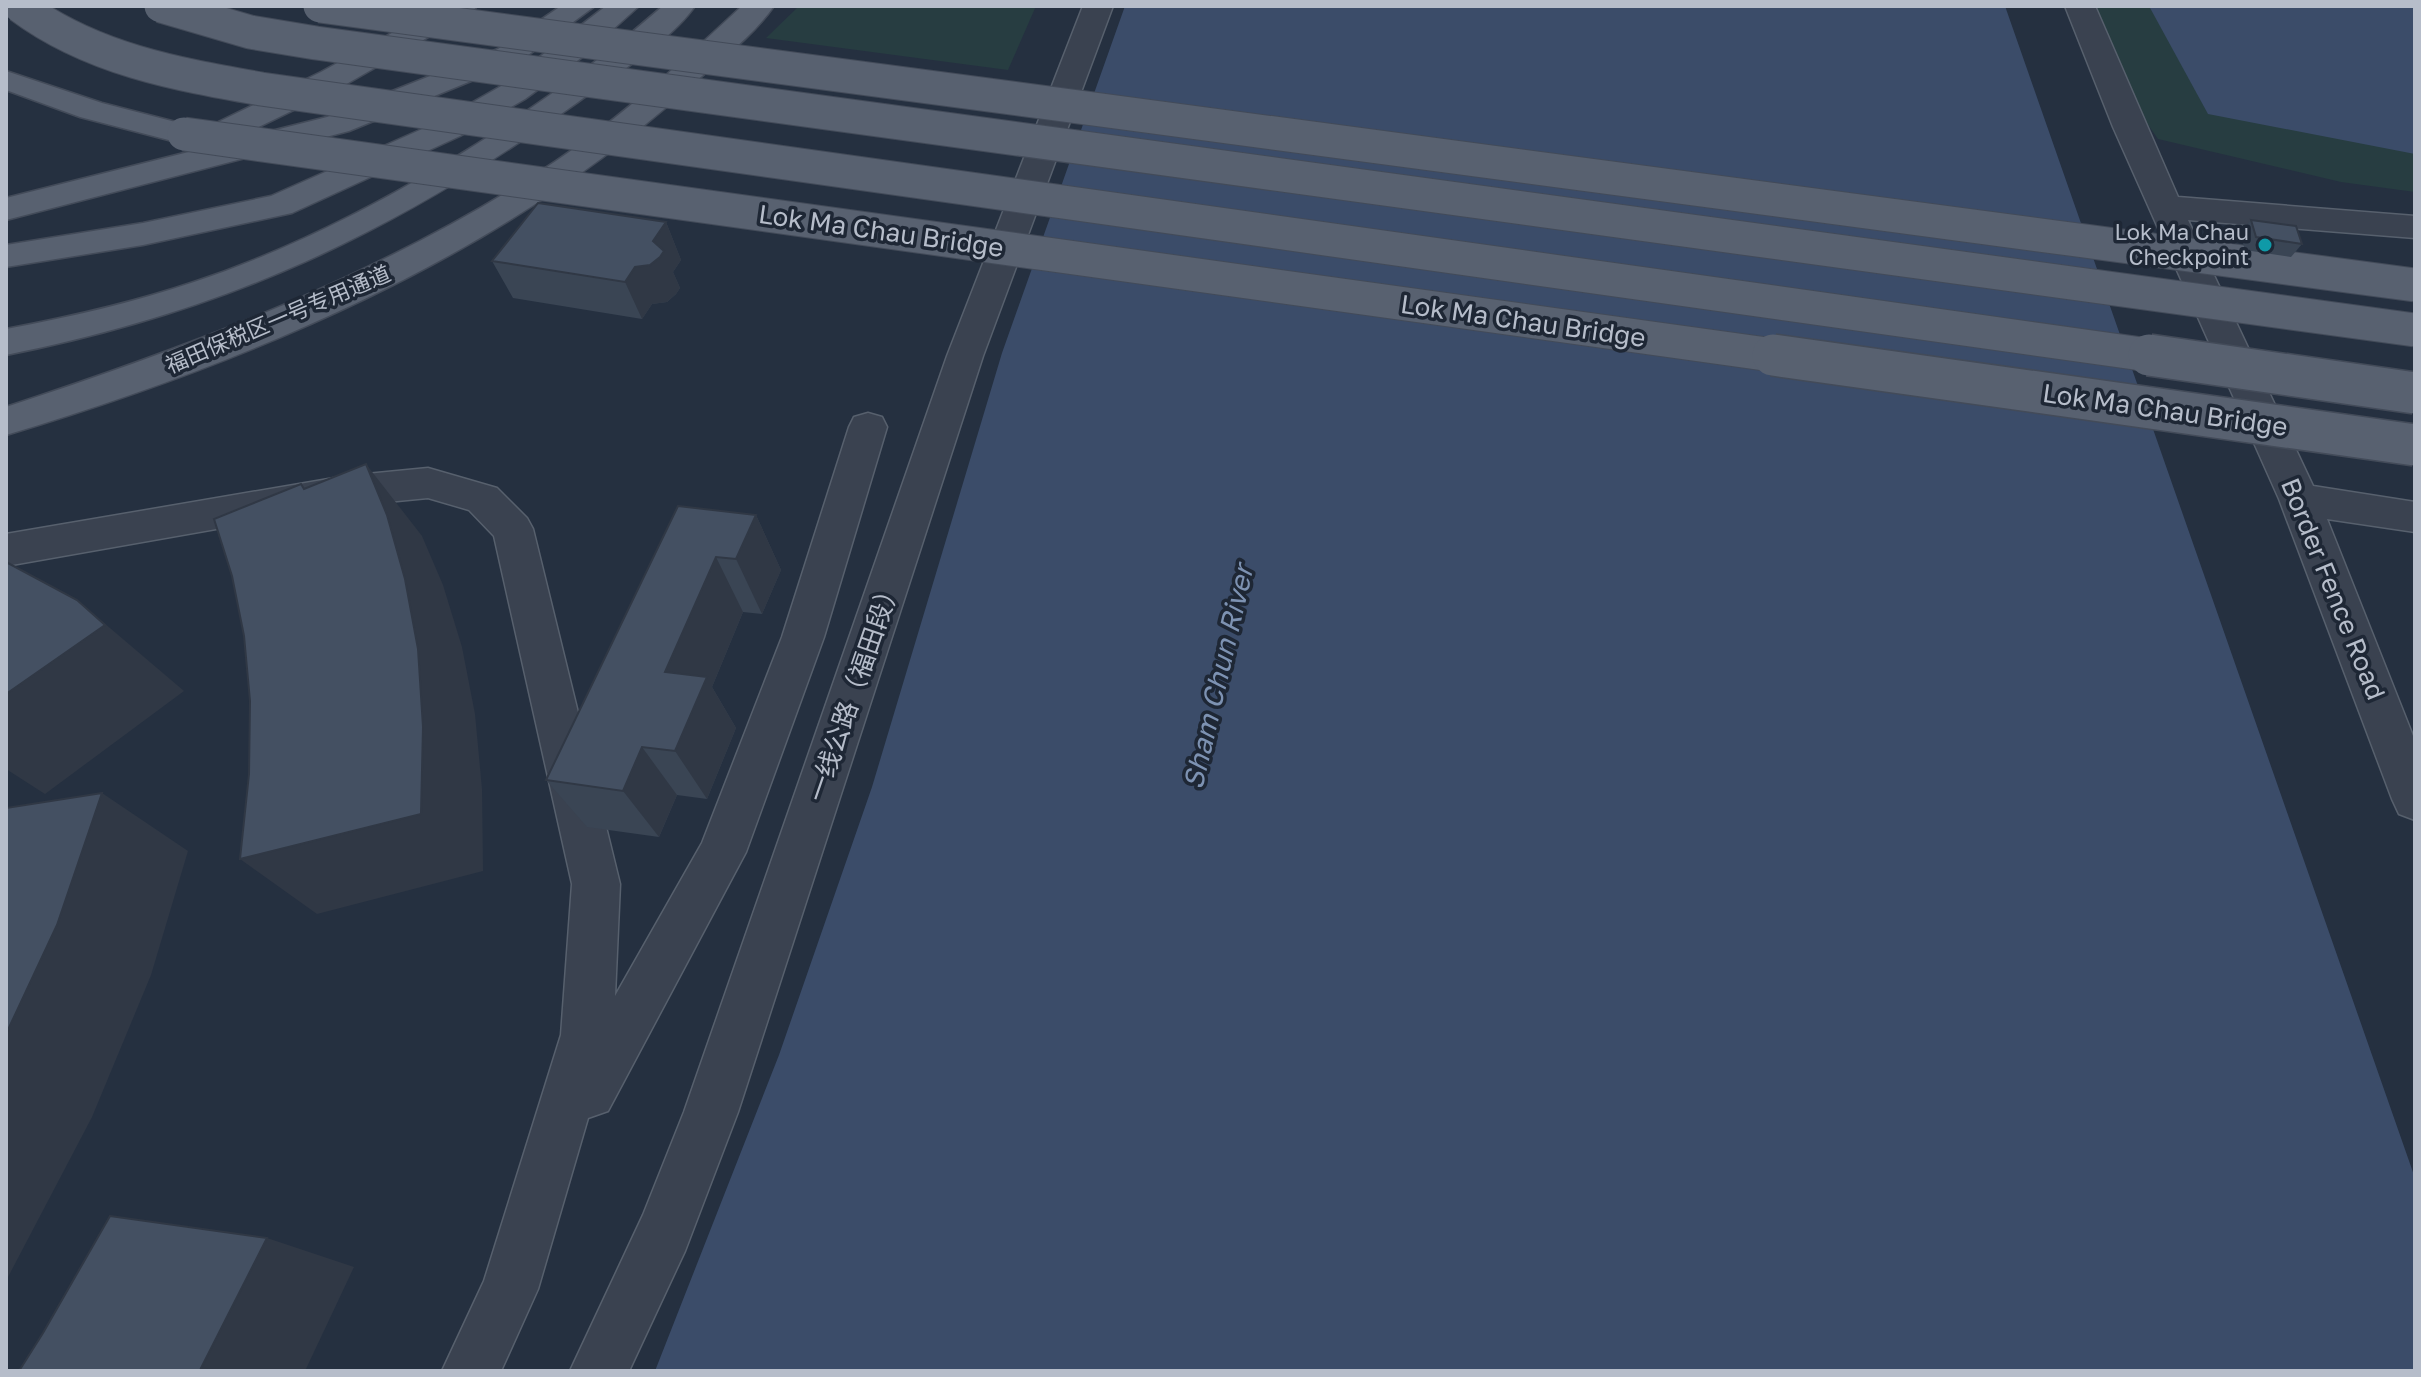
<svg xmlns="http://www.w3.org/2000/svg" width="2421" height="1377" viewBox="0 0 2421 1377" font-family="'Golos Text','Noto Sans SC',sans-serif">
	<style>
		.green { fill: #273d41 }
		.water { fill: #3b4c69 }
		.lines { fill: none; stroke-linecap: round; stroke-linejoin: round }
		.minor-casing { stroke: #57606d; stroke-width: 3 }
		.major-casing { stroke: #434b59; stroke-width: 3 }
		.minor { fill: #3a4250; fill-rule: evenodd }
		.major { fill: #586170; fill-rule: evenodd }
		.major-bridge-far1-casing { stroke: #434b59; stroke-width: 35; stroke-linecap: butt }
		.major-bridge-casing { stroke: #434b59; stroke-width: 44; stroke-linecap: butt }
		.major-bridge-far1 { stroke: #586170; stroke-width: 33 }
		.major-bridge { stroke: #586170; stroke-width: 41 }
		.wall { fill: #3a4554 }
		.shaded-wall { fill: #303845 }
		.building { fill: #445062; stroke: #303845; stroke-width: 2 }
		.culture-dot { fill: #0f9aa8; stroke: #1e2735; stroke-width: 3 }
		.labels { text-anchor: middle; stroke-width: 7; stroke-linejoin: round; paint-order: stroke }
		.far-poi-label { font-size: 22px; fill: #b6bdca; stroke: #1e2735; text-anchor: end }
		.far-street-label { font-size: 22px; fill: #b6bdca; stroke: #1e2735 }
		.street-label { font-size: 26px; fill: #b6bdca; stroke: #1e2735 }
		.water-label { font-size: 28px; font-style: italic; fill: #7d92b2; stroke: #1e2735 }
	</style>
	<rect width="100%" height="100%" fill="#253040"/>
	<!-- green -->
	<g class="green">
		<path d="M799,6H1036L1008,70L766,38Z"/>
		<path d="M2065,6H2415V192L2341,182L2158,139Z"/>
	</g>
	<!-- water -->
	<g class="water">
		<path d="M1125,6H2005L2415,1178V1371H655L779,1055L872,787L1002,353Z"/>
		<path d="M2149,6H2415V154L2208,114Z"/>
	</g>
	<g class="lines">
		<!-- minor casing -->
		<g class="minor-casing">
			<g id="minor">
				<path d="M1083,6H1113L983,356L738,1112L685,1251L629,1371H570L643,1215L684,1112L947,356Z"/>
				<path d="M2065,6H2095L2178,197L2415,216V238L2188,220L2313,486L2415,502V532L2327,519L2415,741V820L2399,814L2392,799L2279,499L2113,127Z"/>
				<path d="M868,413L882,417L887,427L824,637L746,852L608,1111L588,1118L538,1289L501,1371H442L484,1281L561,1035L572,884L494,536L469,510L428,498L346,506L6,566V534L346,476L428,468L497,488L527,518L533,529L620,884L615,996L702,843L782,637L849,427L854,417Z"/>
			</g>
		</g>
		<!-- major casing -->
		<g class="major-casing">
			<g id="major">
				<path d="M441,6H477L472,12L343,86L230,141L219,144L208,141L203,134L208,127L321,72Z"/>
				<path d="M561,6H595L520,61L349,131L6,220V198L327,117L498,49Z"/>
				<path d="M606,6H639L581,58L525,99L460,136L292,213L143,245L6,267V245L143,223L271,196L438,122L503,85Z"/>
				<path d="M663,6H695C670,42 613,76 578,102C392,234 230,310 6,355V329C70,317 132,303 194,282C356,228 535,118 663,6Z"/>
				<path d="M742,6H774C752,38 715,64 686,90C495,260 248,362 6,435V407C198,344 387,273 556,161C623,116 683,61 742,6Z"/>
				<path d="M6,71L102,103L195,127L200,134L195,141L184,144L80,117L6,90Z"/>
			</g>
		</g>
		<!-- minor -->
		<use href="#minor" class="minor"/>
		<!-- major -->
		<use href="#major" class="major"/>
		<!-- major-bridge-far1 casing -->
		<g class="major-bridge-far1-casing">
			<g id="major-bridge-far1">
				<path d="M20,6C91,59 176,74 261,89L2163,357"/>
				<path d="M161,6L250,32L316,43L2415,330"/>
				<path d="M320,6L2415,285"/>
				<path d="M184,134L1787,357"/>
			</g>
		</g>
		<!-- major-bridge casing -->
		<g class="major-bridge-casing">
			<g id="major-bridge">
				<path d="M1773,355L2415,445"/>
				<path d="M2149,355L2415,393"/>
			</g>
		</g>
		<!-- major-bridge-far1 -->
		<use href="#major-bridge-far1" class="major-bridge-far1"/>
		<!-- major-bridge -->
		<use href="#major-bridge" class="major-bridge"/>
	</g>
	<!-- wall -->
	<g class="wall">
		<path d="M2251,220L2302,244L2291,257L2245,250L2240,233Z"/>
		<path d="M666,222L681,260L673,272L680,288L676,294L667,302L652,304L642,319L513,298L492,261Z"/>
		<path d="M678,506L756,515L781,570L762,614L743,612L712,687L736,728L707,799L677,795L659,837L587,827L546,780Z"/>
	</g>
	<!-- shaded-wall -->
	<g class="shaded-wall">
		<path d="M666,222L681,260L673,272L680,288L676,294L667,302L652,304L642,319L625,282Z"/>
		<path d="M366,464L422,536L443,585L462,647L475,714L482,789L483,871L317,914L240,859Z"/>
		<path d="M756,515L781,570L762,614L736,559Z"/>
		<path d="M716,557L743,612L712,687L736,728L707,799L675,751L665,672Z"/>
		<path d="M77,600L184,691L45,794L6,769V694Z"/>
		<path d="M642,747L677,795L659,837L623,791Z"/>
		<path d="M102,793L188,851L151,975L92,1117L8,1277L6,1276V1034Z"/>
		<path d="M267,1238L354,1267L305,1371H216L201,1368Z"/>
	</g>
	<!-- building -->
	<g class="building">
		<path d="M538,203L666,222L653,241L664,251L660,257L650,265L635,267L625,282L492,261Z"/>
		<path d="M2251,220L2296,226L2302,244L2256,237Z"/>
		<path d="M366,464L387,515L405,579L418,649L423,727L421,814L240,859L249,774L250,701L244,636L232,576L214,519L301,484L304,489Z"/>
		<path d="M678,506L756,515L736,559L716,557L665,672L707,677L675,751L642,747L623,791L546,780Z"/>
		<path d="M6,562L77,600L105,625L6,694Z"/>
		<path d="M102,793L57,925L6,1034V808Z"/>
		<path d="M110,1216L267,1238L201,1368L215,1371H19L43,1333Z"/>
	</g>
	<!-- markers -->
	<circle class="culture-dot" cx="2265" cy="245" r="8"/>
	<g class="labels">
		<!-- far-poi labels -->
		<g class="far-poi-label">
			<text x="2249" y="240">Lok Ma Chau<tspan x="2249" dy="25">Checkpoint</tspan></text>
		</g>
		<!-- far-street labels -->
		<g class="far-street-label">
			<text transform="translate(278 319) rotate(-23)" y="8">福田保税区一号专用通道</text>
		</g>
		<!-- street labels -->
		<g class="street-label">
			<text transform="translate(881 231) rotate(8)" y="9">Lok Ma Chau Bridge</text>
			<text transform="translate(1523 321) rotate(8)" y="9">Lok Ma Chau Bridge</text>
			<text transform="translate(2165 410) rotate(8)" y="9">Lok Ma Chau Bridge</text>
			<text transform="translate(2333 589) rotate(68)" y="9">Border Fence Road</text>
			<text transform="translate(854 690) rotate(-71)" y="9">一线公路（福田段）</text>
		</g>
		<!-- water labels -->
		<g class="water-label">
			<text transform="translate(1218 677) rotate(-77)" y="10">Sham Chun River</text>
		</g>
	</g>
	<!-- border -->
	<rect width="2421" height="1377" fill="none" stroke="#b6bdca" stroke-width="16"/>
</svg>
